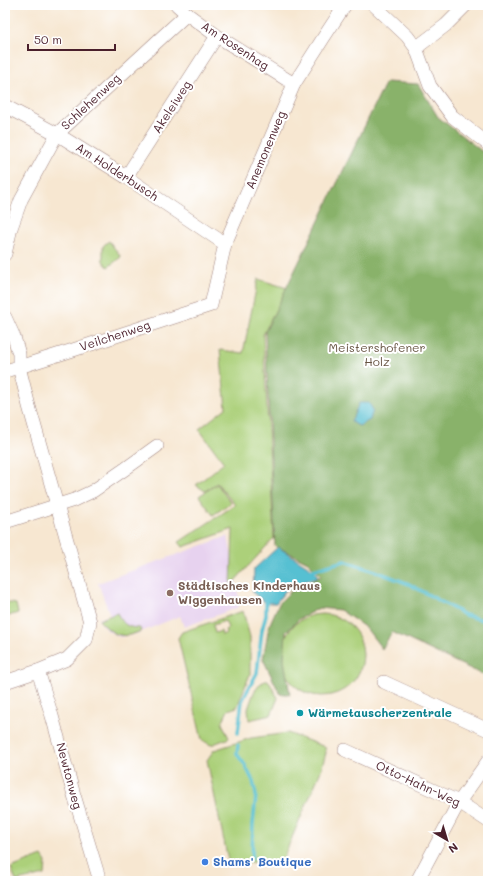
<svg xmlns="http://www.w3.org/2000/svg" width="493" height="886" viewBox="0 0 493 886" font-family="Mali,sans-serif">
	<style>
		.built { fill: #e7d2ef }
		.green { fill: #acd07a; stroke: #7b7852; fill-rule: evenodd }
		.forest { fill: #89b26a; stroke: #6a684a }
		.water { fill: #56c0d2; stroke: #50707e }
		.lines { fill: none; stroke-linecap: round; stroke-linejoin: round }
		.stream { stroke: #56c0d2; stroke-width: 3.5 }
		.minor-casing { stroke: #a0837e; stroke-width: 14 }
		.minor { stroke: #fff; stroke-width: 13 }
		.education-dot { fill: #8d6e63; stroke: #fff; stroke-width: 1.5 }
		.culture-dot { fill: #0f9aa8; stroke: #fff; stroke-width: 1.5 }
		.shop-dot { fill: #3f7fe0; stroke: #fff; stroke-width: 1.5 }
		.labels { text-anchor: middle; stroke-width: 4; stroke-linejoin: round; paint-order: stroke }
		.street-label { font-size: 12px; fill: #4a1f2b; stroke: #fff }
		.park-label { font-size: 12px; fill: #675443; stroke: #fff }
		.education-label { font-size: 12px; font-weight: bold; fill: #785e54; stroke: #fff; text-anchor: start }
		.culture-label { font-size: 12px; font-weight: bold; fill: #0d838f; stroke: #fff; text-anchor: start }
		.shop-label { font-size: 12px; font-weight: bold; fill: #366cbe; stroke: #fff; text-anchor: start }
	</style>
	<rect width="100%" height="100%" fill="#fff"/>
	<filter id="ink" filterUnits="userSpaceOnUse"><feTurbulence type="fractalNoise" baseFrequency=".025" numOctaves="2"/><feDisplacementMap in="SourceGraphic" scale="8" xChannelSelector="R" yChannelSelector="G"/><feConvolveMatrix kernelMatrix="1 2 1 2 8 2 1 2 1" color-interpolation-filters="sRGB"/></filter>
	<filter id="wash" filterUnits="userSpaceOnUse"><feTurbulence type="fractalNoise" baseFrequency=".012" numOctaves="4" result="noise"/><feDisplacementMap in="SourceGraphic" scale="16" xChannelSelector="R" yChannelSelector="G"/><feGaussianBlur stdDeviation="0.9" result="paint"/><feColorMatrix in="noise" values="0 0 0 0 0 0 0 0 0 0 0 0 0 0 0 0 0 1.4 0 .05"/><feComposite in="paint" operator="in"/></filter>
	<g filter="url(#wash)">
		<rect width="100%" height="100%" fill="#f7e7d1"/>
		<!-- built -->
		<path class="built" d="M228,536L240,604L237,608L184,627L180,616L136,634L127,636L120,637L108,631L98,619L110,615L98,583Z"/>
		<!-- green -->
		<g class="green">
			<path d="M109,241L121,257L108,267L103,261V246Z"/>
			<path d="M258,279L287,288L263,335L274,538L231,585L233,529L183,547L179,542L235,505L217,483L205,491L196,485L224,463L199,429L226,408L220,350L243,353Z"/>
			<path d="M217,484L231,503L213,515L199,496Z"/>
			<path d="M5,602L16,604L18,613L5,617Z"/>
			<path d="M243,611L250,637V674L237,707L228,710L222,723L229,738L211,745L202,740L178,638L182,632ZM225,621L228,628L225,630L226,633L222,635L221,631L215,633L213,625Z"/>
			<path d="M117,613C123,624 127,628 140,628L141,631C121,640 113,635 99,620Z"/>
			<circle cx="322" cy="655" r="41"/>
			<path d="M268,680L278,698L271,715L249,720L248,709L254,692L261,683Z"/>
			<path d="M288,733L325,747L326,753L320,773L281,863L256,862L229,865L207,760L214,750L251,738Z"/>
			<path d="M42,856L46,862L45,875L16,881L11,868Z"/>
		</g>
		<!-- forest -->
		<path class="forest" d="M386,82L418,84L438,117L488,156V677L392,632L382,649L366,628L340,610L319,608L299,619L286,632L284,660L290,694H280L263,659L269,626L276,610L280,602L290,592L321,576L308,562L275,546L265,332Z"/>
		<!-- water -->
		<g class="water">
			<path d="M359,403H369L373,410L370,420L359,426L351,422Z"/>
			<path d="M278,547L314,570L318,577L303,582L286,590L276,603H266L253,593L254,569Z"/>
		</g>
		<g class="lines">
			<!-- stream -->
			<g class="stream">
				<path d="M310,571L344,561L375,571L409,584L465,615L486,621L488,619"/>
				<path d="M238,733L242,701L257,673L262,630L266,615V603L269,599"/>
				<path d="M238,745L237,754L245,765L253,781L256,795L253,824L252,858"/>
			</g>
		</g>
	</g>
	<g filter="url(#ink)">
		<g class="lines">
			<!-- minor casing -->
			<g class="minor-casing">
				<g id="minor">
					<path d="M177,5L187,14L217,36L294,84"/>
					<path d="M374,5L407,36L416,48L430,86L452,116L488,144"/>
					<path d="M416,48L446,25L466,5"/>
					<path d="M5,106L57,134L126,177L225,244"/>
					<path d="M126,177L217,36"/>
					<path d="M5,254L11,228L21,200L57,134L187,14"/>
					<path d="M5,317L14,337L19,354V367L29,406L90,622L86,640L67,659L38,671L5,682"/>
					<path d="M5,371L19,367L70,351L211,305L225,244L294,84L324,37L345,5"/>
					<path d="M5,522L74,500L93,491L125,469L157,446"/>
					<path d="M38,671L52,716L74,795L100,881"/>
					<path d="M384,682L488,730"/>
					<path d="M345,750L459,802L488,821"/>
					<path d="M417,881L459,802L488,761"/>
				</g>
			</g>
			<!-- minor -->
			<use href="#minor" class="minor"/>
		</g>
	</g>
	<!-- markers -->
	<circle class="education-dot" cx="170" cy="593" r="4"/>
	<circle class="culture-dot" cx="300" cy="713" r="4"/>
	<circle class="shop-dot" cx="205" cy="862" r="4"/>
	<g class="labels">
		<!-- street labels -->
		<g class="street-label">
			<text transform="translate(235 46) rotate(33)" y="4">Am Rosenhag</text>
			<text transform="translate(91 102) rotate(-43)" y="4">Schlehenweg</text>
			<text transform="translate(172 107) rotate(-57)" y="4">Akeleiweg</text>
			<text transform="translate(266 150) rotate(-67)" y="4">Anemonenweg</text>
			<text transform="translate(117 172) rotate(33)" y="4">Am Holderbusch</text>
			<text transform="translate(115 336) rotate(-18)" y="4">Veilchenweg</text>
			<text transform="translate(69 776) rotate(75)" y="4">Newtonweg</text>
			<text transform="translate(418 784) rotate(25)" y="4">Otto-Hahn-Weg</text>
		</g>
		<!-- park labels -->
		<g class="park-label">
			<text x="377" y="352">Meistershofener<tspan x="377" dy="14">Holz</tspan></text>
		</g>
		<!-- education labels -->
		<g class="education-label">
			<text x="178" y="590">Städtisches Kinderhaus<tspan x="178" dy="14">Wiggenhausen</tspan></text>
		</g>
		<!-- culture labels -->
		<g class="culture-label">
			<text x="308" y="717">Wärmetauscherzentrale</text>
		</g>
		<!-- shop labels -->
		<g class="shop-label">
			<text x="213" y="866">Shams' Boutique</text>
		</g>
	</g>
	<!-- margin -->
	<rect width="493" height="886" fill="none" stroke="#fff" stroke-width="20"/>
	<!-- north arrow -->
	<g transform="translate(447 840) rotate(142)" stroke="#ffffff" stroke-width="3" paint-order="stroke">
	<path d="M0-3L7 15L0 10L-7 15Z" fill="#4a1f2b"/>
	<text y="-6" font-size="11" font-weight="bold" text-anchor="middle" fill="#4a1f2b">N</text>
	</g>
	<!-- scale -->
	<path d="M28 44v6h87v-6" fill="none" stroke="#4a1f2b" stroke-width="2"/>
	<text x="34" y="44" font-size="12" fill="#4a1f2b" stroke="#ffffff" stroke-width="3" paint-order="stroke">50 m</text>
</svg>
